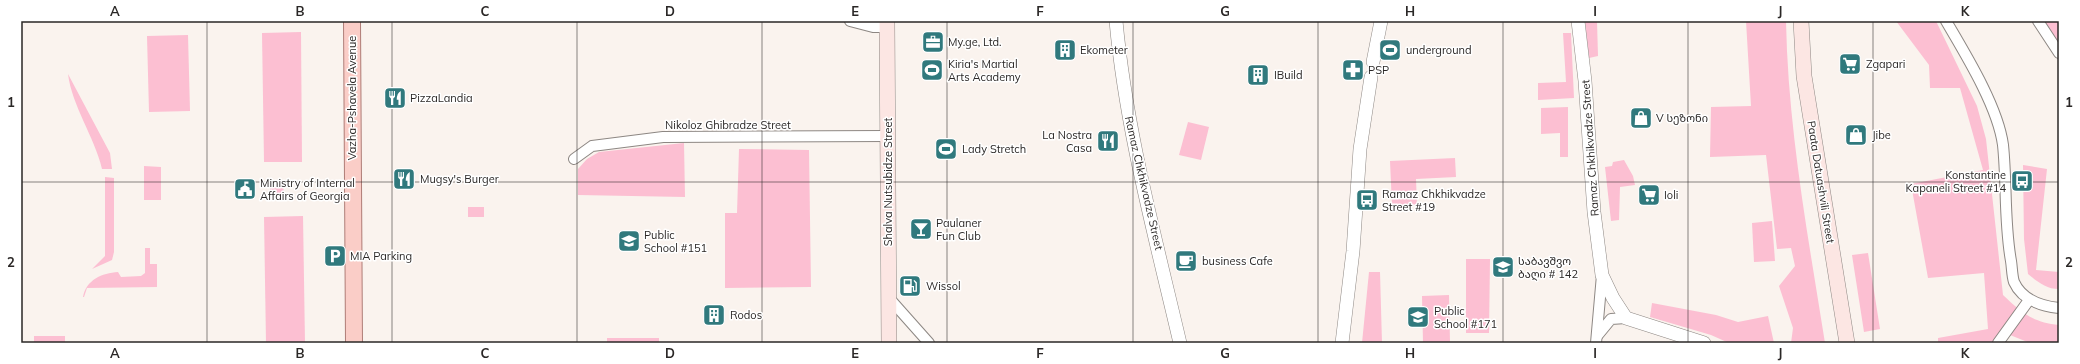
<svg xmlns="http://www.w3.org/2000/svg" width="2080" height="364" viewBox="0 0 2080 364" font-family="Mulish,'Noto Sans Georgian',sans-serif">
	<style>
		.green { fill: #fcbfd2 }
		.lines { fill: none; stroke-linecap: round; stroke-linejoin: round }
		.minor-casing { stroke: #8d8783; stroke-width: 12 }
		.tertiary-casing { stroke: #8d8783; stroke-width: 14 }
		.secondary-casing { stroke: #8d8783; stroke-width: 16 }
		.primary-casing { stroke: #af7d77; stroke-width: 18 }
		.minor { stroke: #fff; stroke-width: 10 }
		.tertiary { stroke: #fff; stroke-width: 13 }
		.secondary { stroke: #fce6e3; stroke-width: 15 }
		.primary { stroke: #facdc7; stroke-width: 16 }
		.grid { fill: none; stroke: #2a2726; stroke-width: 1; stroke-opacity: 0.55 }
		.labels { text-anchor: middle; stroke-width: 3; stroke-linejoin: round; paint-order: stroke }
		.poi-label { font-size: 11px; fill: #2a2726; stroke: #fff; text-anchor: start }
		.street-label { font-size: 11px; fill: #2a2726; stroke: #fff }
		.neatline { fill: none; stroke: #2a2726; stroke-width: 1.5 }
		.grid-label { font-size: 13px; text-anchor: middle; font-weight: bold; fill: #2a2726 }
	</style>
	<rect width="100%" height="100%" fill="#faf3ee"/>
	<!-- green -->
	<g class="green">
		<path d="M1585,21H1597L1598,56L1589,58Z"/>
		<path d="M1746,21H1786C1788,129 1808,236 1825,343H1791L1793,328L1779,286L1795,266L1791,248L1777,249L1766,155L1710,157L1711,107L1751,106Z"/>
		<path d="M1896,21H1936L1977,106L1986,139L2003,295C2021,312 2033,323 2059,325V343H2030L2005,333L1998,343H1938V338L1988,329L1984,273L1928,278L1911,184L1983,170L1960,88H1930L1929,65Z"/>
		<path d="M2038,21H2059V53Z"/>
		<path d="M301,32L302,162H264L262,33Z"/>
		<path d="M1563,33H1571L1574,98L1538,100V83L1566,82Z"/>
		<path d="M188,35L190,111L149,112L147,36Z"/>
		<path d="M68,74L110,153L112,169H102C94,136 72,106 68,74Z"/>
		<path d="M1568,107V157H1560V133L1541,134V108Z"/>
		<path d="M1188,122L1209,127L1201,160L1179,155Z"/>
		<path d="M684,143L685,197L578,195V169L587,159L599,152Z"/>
		<path d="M739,149L809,150L811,287L725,288V213H737Z"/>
		<path d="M1455,158L1456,177L1416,179L1417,205L1392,206L1390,161Z"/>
		<path d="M1624,160L1633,176L1635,185L1620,187L1619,220L1611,221L1605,167L1612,166L1613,162Z"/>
		<path d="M2023,165L2047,169L2036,270L2059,272V289C2046,289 2038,282 2028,274L2024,239Z"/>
		<path d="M144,166L161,167V200H144Z"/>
		<path d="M105,177L114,178V252L112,260L92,269L105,256Z"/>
		<path d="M270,184H283L284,194L270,195Z"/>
		<rect x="468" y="207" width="16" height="10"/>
		<path d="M303,216L305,343H266L264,217Z"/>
		<path d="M1772,221L1775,261L1754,262L1752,223Z"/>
		<path d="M145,248H150V264H157V287L87,288L84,297H83C86,280 102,273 118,272L121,277L141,276L145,273Z"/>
		<path d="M1868,253L1880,329L1864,332L1852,255Z"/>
		<path d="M1466,259H1490L1489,333H1466Z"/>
		<path d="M1369,272H1380L1382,343H1362Z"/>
		<path d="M1449,295L1450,343H1423L1422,296Z"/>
		<path d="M1652,303L1716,315L1738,322L1768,316L1774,343H1729L1711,335L1650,317Z"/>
		<rect x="34" y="336" width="31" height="7"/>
		<rect x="607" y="338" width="52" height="5"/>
	</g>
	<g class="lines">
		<!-- minor casing -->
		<g class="minor-casing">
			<g id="minor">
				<path d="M850,21L873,27H887"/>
				<path d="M1946,21C1966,55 1998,107 2003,145C2007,184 2004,222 2011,261C2012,267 2012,276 2014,282C2022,300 2041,306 2059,308"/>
				<path d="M2038,21L2059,53"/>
				<path d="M574,159L592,146L663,137L888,136"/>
				<path d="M889,298L929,343"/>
				<path d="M1597,336L1611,319L1626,318"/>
				<path d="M1596,343L1602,275"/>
				<path d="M1998,343L2029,300"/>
			</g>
		</g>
		<!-- tertiary casing -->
		<g class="tertiary-casing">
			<g id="tertiary">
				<path d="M1116,21C1126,130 1155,236 1180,343"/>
				<path d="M1578,21L1585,81L1594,212L1602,275L1613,298L1626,318L1704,343"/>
				<path d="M1373,62L1381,21"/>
				<path d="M1342,343L1353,251L1360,149L1371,77"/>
			</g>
		</g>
		<!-- secondary casing -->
		<g class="secondary-casing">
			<g id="secondary">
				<path d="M887,21L889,343"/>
				<path d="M1801,21L1804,76L1847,343"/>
			</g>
		</g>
		<!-- primary casing -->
		<g class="primary-casing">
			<path id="primary" d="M352,21L354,343"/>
		</g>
		<!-- minor -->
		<use href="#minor" class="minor"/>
		<!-- tertiary -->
		<use href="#tertiary" class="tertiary"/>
		<!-- secondary -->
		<use href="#secondary" class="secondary"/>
		<!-- primary -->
		<use href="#primary" class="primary"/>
	</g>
	<!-- grid -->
	<path class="grid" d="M207,21V343M392,21V343M577,21V343M762,21V343M947,21V343M1133,21V343M1318,21V343M1503,21V343M1688,21V343M1873,21V343M21,182H2059"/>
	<!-- icons -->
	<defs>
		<g id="office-square" transform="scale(1.15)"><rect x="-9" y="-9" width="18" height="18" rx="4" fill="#30797d" stroke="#fff"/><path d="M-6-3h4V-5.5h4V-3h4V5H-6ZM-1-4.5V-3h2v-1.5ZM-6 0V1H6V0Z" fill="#fff"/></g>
		<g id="building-square" transform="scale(1.15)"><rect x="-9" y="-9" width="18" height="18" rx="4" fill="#30797d" stroke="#fff"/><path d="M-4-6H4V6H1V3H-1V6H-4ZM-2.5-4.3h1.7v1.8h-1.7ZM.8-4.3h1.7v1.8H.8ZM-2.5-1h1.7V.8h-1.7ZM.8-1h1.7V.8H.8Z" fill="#fff"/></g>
		<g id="stadium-square" transform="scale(1.15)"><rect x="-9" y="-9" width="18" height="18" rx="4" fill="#30797d" stroke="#fff"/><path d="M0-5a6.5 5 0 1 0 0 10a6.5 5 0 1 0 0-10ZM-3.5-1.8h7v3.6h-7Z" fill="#fff"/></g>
		<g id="supermarket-square" transform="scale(1.15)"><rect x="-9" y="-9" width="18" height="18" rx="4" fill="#30797d" stroke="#fff"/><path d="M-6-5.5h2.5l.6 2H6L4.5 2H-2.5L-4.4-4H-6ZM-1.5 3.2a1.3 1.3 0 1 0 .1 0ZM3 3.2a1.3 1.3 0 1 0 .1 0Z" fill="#fff"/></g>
		<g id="pharmacy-square" transform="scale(1.15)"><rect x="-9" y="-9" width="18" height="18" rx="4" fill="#30797d" stroke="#fff"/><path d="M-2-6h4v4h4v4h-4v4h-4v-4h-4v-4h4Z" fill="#fff"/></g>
		<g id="restaurant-square" transform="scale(1.15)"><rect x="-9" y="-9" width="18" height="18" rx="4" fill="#30797d" stroke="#fff"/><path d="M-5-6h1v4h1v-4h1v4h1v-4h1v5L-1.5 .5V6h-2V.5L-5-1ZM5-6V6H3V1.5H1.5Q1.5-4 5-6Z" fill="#fff"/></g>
		<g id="shop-square" transform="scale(1.15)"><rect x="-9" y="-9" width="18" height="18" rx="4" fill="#30797d" stroke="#fff"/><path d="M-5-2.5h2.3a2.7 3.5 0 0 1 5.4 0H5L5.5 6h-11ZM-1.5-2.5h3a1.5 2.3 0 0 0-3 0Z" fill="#fff"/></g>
		<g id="bus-square" transform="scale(1.15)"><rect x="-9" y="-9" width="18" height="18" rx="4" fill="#30797d" stroke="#fff"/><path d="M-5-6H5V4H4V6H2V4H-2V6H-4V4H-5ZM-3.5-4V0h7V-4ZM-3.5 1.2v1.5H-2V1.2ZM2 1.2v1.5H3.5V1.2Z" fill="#fff"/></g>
		<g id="civic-square" transform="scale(1.15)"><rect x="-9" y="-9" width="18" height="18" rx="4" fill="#30797d" stroke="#fff"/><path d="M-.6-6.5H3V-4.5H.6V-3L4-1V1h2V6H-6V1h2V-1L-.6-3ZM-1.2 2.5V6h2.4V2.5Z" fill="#fff"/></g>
		<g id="bar-square" transform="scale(1.15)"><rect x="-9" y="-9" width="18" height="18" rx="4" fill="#30797d" stroke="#fff"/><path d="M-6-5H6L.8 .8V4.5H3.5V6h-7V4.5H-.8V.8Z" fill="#fff"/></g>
		<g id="school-square" transform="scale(1.15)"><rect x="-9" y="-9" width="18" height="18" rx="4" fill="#30797d" stroke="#fff"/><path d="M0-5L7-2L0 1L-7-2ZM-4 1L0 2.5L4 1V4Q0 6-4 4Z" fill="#fff"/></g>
		<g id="parking-square" transform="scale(1.15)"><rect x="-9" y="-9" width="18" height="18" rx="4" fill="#30797d" stroke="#fff"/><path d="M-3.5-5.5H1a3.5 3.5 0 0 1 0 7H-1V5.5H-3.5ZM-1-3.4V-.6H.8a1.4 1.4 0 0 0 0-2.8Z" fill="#fff"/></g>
		<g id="cafe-square" transform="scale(1.15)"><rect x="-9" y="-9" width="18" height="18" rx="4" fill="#30797d" stroke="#fff"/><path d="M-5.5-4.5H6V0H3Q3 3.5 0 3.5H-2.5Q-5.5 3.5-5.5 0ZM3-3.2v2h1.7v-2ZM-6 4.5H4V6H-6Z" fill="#fff"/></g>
		<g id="fuel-square" transform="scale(1.15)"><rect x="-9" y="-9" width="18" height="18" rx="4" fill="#30797d" stroke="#fff"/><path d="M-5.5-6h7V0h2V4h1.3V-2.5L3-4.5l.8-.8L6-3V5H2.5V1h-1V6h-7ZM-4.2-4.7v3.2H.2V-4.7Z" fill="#fff"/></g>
	</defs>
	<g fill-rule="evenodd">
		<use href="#office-square" x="933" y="42"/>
		<use href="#building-square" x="1065" y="50"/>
		<use href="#stadium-square" x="1390" y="50"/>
		<use href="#supermarket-square" x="1850" y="64"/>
		<use href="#stadium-square" x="932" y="70"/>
		<use href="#pharmacy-square" x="1353" y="70"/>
		<use href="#building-square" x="1258" y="75"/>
		<use href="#restaurant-square" x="395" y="98"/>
		<use href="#shop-square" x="1641" y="118"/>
		<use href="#shop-square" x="1856" y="135"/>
		<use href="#restaurant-square" x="1108" y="141"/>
		<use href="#stadium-square" x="946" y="149"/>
		<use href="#restaurant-square" x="404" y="179"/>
		<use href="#bus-square" x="2022" y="181"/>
		<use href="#civic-square" x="245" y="189"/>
		<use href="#supermarket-square" x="1649" y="195"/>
		<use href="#bus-square" x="1367" y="200"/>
		<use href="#bar-square" x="921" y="229"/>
		<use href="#school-square" x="629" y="241"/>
		<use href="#parking-square" x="335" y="256"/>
		<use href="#cafe-square" x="1186" y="261"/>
		<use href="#school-square" x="1503" y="267"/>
		<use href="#fuel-square" x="910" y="286"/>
		<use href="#building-square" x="714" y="315"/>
		<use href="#school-square" x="1418" y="317"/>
	</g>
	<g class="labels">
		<!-- poi labels -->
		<g class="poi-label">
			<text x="948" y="46">My.ge, Ltd.</text>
			<text x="1080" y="54">Ekometer</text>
			<text x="1406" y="54">underground</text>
			<text x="948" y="68">Kiria's Martial<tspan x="948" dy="13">Arts Academy</tspan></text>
			<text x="1866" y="68">Zgapari</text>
			<text x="1368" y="74">PSP</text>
			<text x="1274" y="79">IBuild</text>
			<text x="410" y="102">PizzaLandia</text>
			<text x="1656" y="122">V სეზონი</text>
			<text x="1092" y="139" text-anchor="end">La Nostra<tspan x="1092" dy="13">Casa</tspan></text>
			<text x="1872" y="139">Jibe</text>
			<text x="962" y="153">Lady Stretch</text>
			<text x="2006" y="179" text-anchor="end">Konstantine<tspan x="2006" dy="13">Kapaneli Street #14</tspan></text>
			<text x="420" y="183">Mugsy's Burger</text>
			<text x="260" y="187">Ministry of Internal<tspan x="260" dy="13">Affairs of Georgia</tspan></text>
			<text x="1382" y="198">Ramaz Chkhikvadze<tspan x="1382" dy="13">Street #19</tspan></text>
			<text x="1664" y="199">Ioli</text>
			<text x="936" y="227">Paulaner<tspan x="936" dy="13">Fun Club</tspan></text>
			<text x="644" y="239">Public<tspan x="644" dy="13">School #151</tspan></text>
			<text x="350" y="260">MIA Parking</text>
			<text x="1202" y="265">business Cafe</text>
			<text x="1518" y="265">საბავშვო<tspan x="1518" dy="13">ბაღი # 142</tspan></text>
			<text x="926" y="290">Wissol</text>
			<text x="1434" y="315">Public<tspan x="1434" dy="13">School #171</tspan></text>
			<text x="730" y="319">Rodos</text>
		</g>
		<!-- street labels -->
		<g class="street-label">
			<text transform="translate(352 98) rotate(-90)" y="4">Vazha-Pshavela Avenue</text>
			<text x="728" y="129">Nikoloz Ghibradze Street</text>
			<text transform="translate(1590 148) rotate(-94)" y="4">Ramaz Chkhikvadze Street</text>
			<text transform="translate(888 182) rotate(-90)" y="4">Shalva Nutsubidze Street</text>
			<text transform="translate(1821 182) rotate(81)" y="4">Paata Datuashvili Street</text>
			<text transform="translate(1144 183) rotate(77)" y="4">Ramaz Chkhikvadze Street</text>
		</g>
	</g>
	<!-- border -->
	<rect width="2080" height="364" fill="none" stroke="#ffffff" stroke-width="44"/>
	<rect x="22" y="22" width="2036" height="320" class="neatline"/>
	<g class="grid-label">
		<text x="115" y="16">A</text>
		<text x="300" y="16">B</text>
		<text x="485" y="16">C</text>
		<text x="670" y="16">D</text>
		<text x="855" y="16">E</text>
		<text x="1040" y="16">F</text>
		<text x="1225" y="16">G</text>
		<text x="1410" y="16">H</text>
		<text x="1595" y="16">I</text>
		<text x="1780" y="16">J</text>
		<text x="1965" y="16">K</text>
		<text x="11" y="107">1</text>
		<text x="2069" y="107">1</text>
		<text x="11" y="267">2</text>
		<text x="2069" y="267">2</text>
		<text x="115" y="358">A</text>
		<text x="300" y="358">B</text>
		<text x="485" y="358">C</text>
		<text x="670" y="358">D</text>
		<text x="855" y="358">E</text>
		<text x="1040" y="358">F</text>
		<text x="1225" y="358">G</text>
		<text x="1410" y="358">H</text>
		<text x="1595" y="358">I</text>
		<text x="1780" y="358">J</text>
		<text x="1965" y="358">K</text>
	</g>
</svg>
